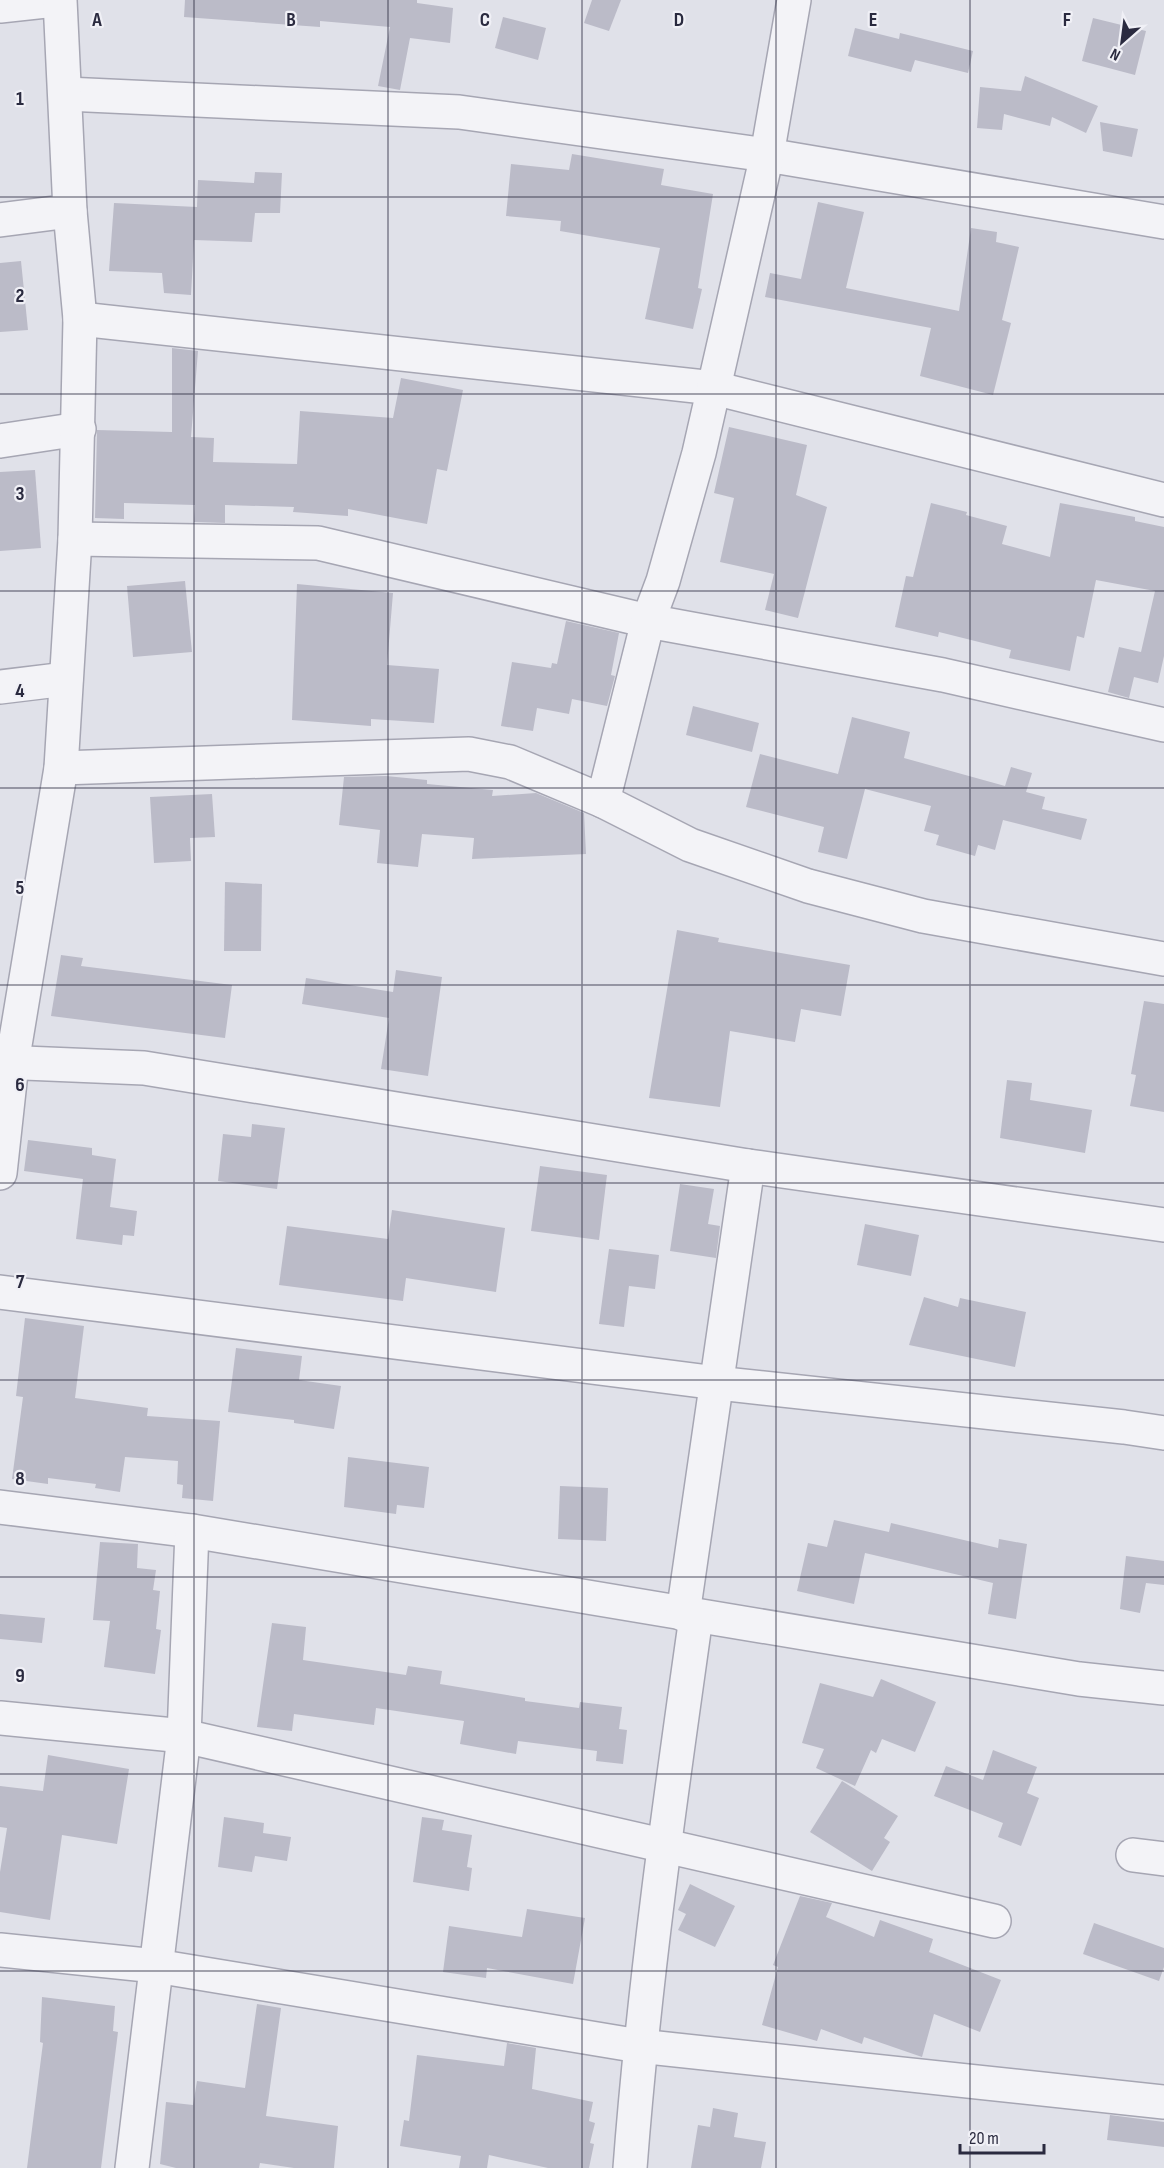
<svg xmlns="http://www.w3.org/2000/svg" width="1164" height="2168" viewBox="0 0 1164 2168" font-family="'Sofia Sans Condensed',sans-serif">
	<style>
		.building { fill: #bbbbc8 }
		.lines { fill: none; stroke-linecap: round; stroke-linejoin: round }
		.minor-casing { stroke: #a6a6b3; stroke-width: 36 }
		.minor { stroke: #f3f3f7; stroke-width: 33 }
		.grid { fill: none; stroke: #2a2a3f; stroke-width: 1.5; stroke-opacity: 0.55 }
		.grid-label { font-size: 20px; text-anchor: middle; font-weight: bold; fill: #2a2a3f; stroke: #f0f0f6; stroke-width: 4.5; stroke-linejoin: round; paint-order: stroke }
	</style>
	<rect width="100%" height="100%" fill="#e0e1e9"/>
	<!-- building -->
	<g class="building">
		<path d="M185,0H417V3L453,8L450,43L410,38L400,90L378,86L390,27L320,21V27L184,17Z"/>
		<path d="M592,0H621L609,31L584,23Z"/>
		<path d="M503,17L546,28L538,60L495,48Z"/>
		<path d="M1093,18L1146,31L1135,75L1082,61Z"/>
		<path d="M855,28L899,39L900,33L973,51L968,73L915,60L911,72L848,56Z"/>
		<path d="M1025,76L1098,106L1086,133L1052,117L1050,126L1004,114L1002,130L977,128L980,87L1021,91Z"/>
		<path d="M1100,122L1138,129L1132,157L1103,151Z"/>
		<path d="M572,154L664,169L661,185L713,194L698,288L702,289L693,329L645,319L660,248L560,231L561,221L506,216L511,164L569,170Z"/>
		<path d="M255,172L282,173L280,213H255L252,242L194,240L191,295L164,293L162,273L109,271L114,203L197,207L198,180L254,183Z"/>
		<path d="M818,202L864,212L846,288L959,311L971,228L997,232L996,242L1019,247L1002,320L1011,323L993,395L920,376L931,328L765,297L770,273L801,279Z"/>
		<path d="M21,261L28,330L0,332V263Z"/>
		<path d="M172,348L198,351L191,437L214,438L213,462L297,464L300,411L393,418L401,378L463,390L447,471L437,469L427,524L348,509V516L293,512L294,507L225,505V523L194,522L195,505L124,503V519L95,518L97,430L172,432Z"/>
		<path d="M729,427L807,445L796,495L827,507L798,618L765,610L774,574L720,562L734,498L714,493Z"/>
		<path d="M35,470L41,548L0,551V472Z"/>
		<path d="M931,503L967,512L966,515L1007,526L1002,544L1050,557L1060,503L1135,517V521L1164,527V656L1158,683L1134,677L1129,698L1108,692L1119,647L1141,652L1155,591L1096,580L1084,638L1077,636L1070,671L1009,658L1011,650L939,632L938,637L895,627L906,576L913,577Z"/>
		<path d="M185,581L192,652L133,657L127,586Z"/>
		<path d="M297,584L393,593L387,665L439,669L434,723L371,719V726L292,720Z"/>
		<path d="M566,621L619,633L611,675L615,676L607,706L572,699L569,714L537,708L533,731L501,726L512,662L551,668L552,663L557,664Z"/>
		<path d="M693,706L759,723L752,752L686,735Z"/>
		<path d="M852,717L910,732L904,758L1005,786L1011,767L1032,773L1026,792L1045,797L1042,809L1087,819L1081,840L1003,820L995,850L978,845L975,856L936,845L939,835L924,831L931,806L865,789L847,859L818,852L824,827L746,807L760,754L838,774Z"/>
		<path d="M386,776L427,780V784L493,790L492,796L536,793L584,813L586,854L472,859L474,838L422,834L418,867L377,863L380,830L339,825L344,777Z"/>
		<path d="M212,794L215,837L190,838L191,861L154,863L150,797Z"/>
		<path d="M225,882L262,884L261,951H224Z"/>
		<path d="M677,930L719,938L718,942L850,965L841,1016L801,1009L795,1042L730,1031L720,1107L649,1098Z"/>
		<path d="M61,955L83,958L81,966L232,985L225,1038L51,1016Z"/>
		<path d="M396,970L442,977L428,1076L381,1069L389,1018L302,1004L306,978L393,992Z"/>
		<path d="M1144,1001L1164,1004V1112L1130,1106L1136,1075L1131,1074Z"/>
		<path d="M1007,1080L1032,1083L1030,1100L1092,1110L1085,1153L1000,1138Z"/>
		<path d="M252,1124L285,1128L277,1189L218,1181L223,1134L251,1137Z"/>
		<path d="M28,1140L92,1148V1155L116,1159L110,1207L137,1211L134,1236L123,1235L122,1245L76,1239L83,1179L24,1171Z"/>
		<path d="M540,1166L607,1175L599,1240L531,1231Z"/>
		<path d="M680,1184L714,1189L708,1224L720,1226L716,1258L670,1251Z"/>
		<path d="M392,1210L505,1228L496,1292L406,1278L403,1301L279,1285L287,1226L388,1239Z"/>
		<path d="M865,1224L919,1235L911,1276L857,1265Z"/>
		<path d="M609,1249L659,1255L655,1289L629,1286L624,1327L599,1324Z"/>
		<path d="M924,1297L958,1307L960,1298L1026,1312L1015,1367L909,1345Z"/>
		<path d="M25,1318L84,1326L75,1398L148,1408L147,1416L220,1421L213,1501L182,1498L183,1485L177,1484L178,1461L125,1457L120,1492L95,1488L96,1484L48,1478V1484L12,1479L23,1397L16,1396Z"/>
		<path d="M236,1348L302,1356L299,1380L341,1386L334,1429L294,1423V1420L228,1412Z"/>
		<path d="M348,1457L429,1467L424,1508L397,1505L396,1514L344,1507Z"/>
		<path d="M560,1486L608,1488L606,1541L558,1539Z"/>
		<path d="M834,1520L889,1532L891,1523L998,1548L999,1539L1027,1544L1016,1619L988,1614L993,1583L865,1553L854,1604L797,1591L808,1543L827,1547Z"/>
		<path d="M100,1542L138,1544L137,1568L156,1570L153,1590L160,1591L156,1629L161,1630L155,1674L104,1667L110,1621L93,1620Z"/>
		<path d="M1126,1556L1164,1561V1585L1146,1583L1140,1613L1120,1609Z"/>
		<path d="M0,1614L45,1618L42,1643L0,1639Z"/>
		<path d="M272,1623L306,1627L303,1660L406,1675L408,1666L442,1671L440,1684L525,1698V1701L579,1708L580,1702L622,1707L619,1729L627,1730L623,1764L596,1761L597,1751L518,1741L516,1754L460,1744L464,1721L376,1708L374,1725L294,1714L292,1731L257,1727Z"/>
		<path d="M881,1679L936,1702L915,1752L882,1739L876,1753L871,1750L855,1786L816,1768L824,1749L802,1743L820,1683L873,1697Z"/>
		<path d="M993,1750L1037,1767L1027,1793L1039,1798L1021,1846L998,1837L1003,1823L934,1796L946,1766L983,1780Z"/>
		<path d="M48,1755L129,1769L117,1844L62,1835L50,1920L0,1912V1872L7,1828L0,1827V1786L43,1791Z"/>
		<path d="M842,1781L898,1816L884,1838L890,1842L872,1871L810,1832Z"/>
		<path d="M224,1817L264,1823L263,1833L291,1837L287,1861L255,1856L252,1872L218,1867Z"/>
		<path d="M422,1817L444,1820L442,1830L472,1835L467,1867L472,1868L469,1891L413,1882Z"/>
		<path d="M690,1884L735,1906L715,1947L678,1930L686,1914L678,1910Z"/>
		<path d="M800,1896L832,1903L826,1917L874,1937L880,1920L933,1939L929,1952L1001,1980L980,2032L934,2014L922,2057L864,2037L862,2044L821,2029L817,2041L762,2025L778,1967L773,1965Z"/>
		<path d="M527,1909L585,1918L573,1984L487,1968L486,1978L443,1972L449,1926L522,1937Z"/>
		<path d="M1094,1923L1164,1948V1967L1159,1981L1083,1954Z"/>
		<path d="M42,1997L115,2006L113,2031L118,2032L101,2168H27L43,2043L40,2042Z"/>
		<path d="M257,2004L281,2008L266,2116L338,2126L334,2168H294L260,2163L259,2168H176L160,2164L166,2102L193,2105L197,2081L245,2088Z"/>
		<path d="M507,2043L536,2048L532,2089L593,2102L589,2121L595,2123L590,2143L594,2144L589,2168H548L489,2155L487,2168H459L461,2156L400,2146L404,2120L409,2121L417,2055L504,2066Z"/>
		<path d="M713,2108L738,2113L734,2137L766,2142L761,2168H691L698,2125L710,2127Z"/>
		<path d="M1110,2115L1164,2122V2147L1107,2140Z"/>
	</g>
	<g class="lines">
		<!-- minor casing -->
		<g class="minor-casing">
			<g id="minor">
				<path d="M0,6L55,0"/>
				<path d="M66,94L459,112L767,155L1164,222"/>
				<path d="M0,220L70,211"/>
				<path d="M80,319L714,388L1164,500"/>
				<path d="M0,441L79,429"/>
				<path d="M75,539L318,543L648,621L943,675L1164,725"/>
				<path d="M0,687L66,679"/>
				<path d="M61,768L469,754L510,762L603,801L690,845L808,886L923,916L1164,959"/>
				<path d="M603,801L648,621L663,581L699,453L767,155L794,0"/>
				<path d="M0,1062L144,1068L748,1166L1164,1225"/>
				<path d="M0,1173L12,1063L61,768L75,539L80,319L70,211L60,0"/>
				<path d="M0,1292L717,1383L1124,1427L1164,1433"/>
				<path d="M0,1507L192,1531L1079,1679L1164,1688"/>
				<path d="M683,1614L748,1166"/>
				<path d="M0,1718L184,1736L994,1921"/>
				<path d="M1133,1855L1164,1859"/>
				<path d="M0,1950L156,1966L639,2046L1164,2102"/>
				<path d="M132,2168L184,1736L192,1531"/>
				<path d="M630,2168C644,1983 670,1800 696,1617"/>
			</g>
		</g>
		<!-- minor -->
		<use href="#minor" class="minor"/>
	</g>
	<!-- grid -->
	<path class="grid" d="M194,0V2168M388,0V2168M582,0V2168M776,0V2168M970,0V2168M0,197H1164M0,394H1164M0,591H1164M0,788H1164M0,985H1164M0,1183H1164M0,1380H1164M0,1577H1164M0,1774H1164M0,1971H1164"/>
	<g class="grid-label">
		<text x="97" y="26">A</text>
		<text x="291" y="26">B</text>
		<text x="485" y="26">C</text>
		<text x="679" y="26">D</text>
		<text x="873" y="26">E</text>
		<text x="1067" y="26">F</text>
		<text x="20" y="105">1</text>
		<text x="20" y="302">2</text>
		<text x="20" y="500">3</text>
		<text x="20" y="697">4</text>
		<text x="20" y="894">5</text>
		<text x="20" y="1091">6</text>
		<text x="20" y="1288">7</text>
		<text x="20" y="1485">8</text>
		<text x="20" y="1682">9</text>
	</g>
	<!-- north arrow -->
	<g transform="translate(1122 42) rotate(208)" stroke="#f0f0f6" stroke-width="4.5" paint-order="stroke">
	<path d="M0-4.5L10 22L0 15L-10 22Z" fill="#2a2a3f"/>
	<text y="-9" font-size="16" font-weight="bold" text-anchor="middle" fill="#2a2a3f">N</text>
	</g>
	<!-- scale -->
	<path d="M960 2144v9h84v-9" fill="none" stroke="#2a2a3f" stroke-width="3"/>
	<text x="969" y="2144" font-size="18" fill="#2a2a3f" stroke="#f0f0f6" stroke-width="4.5" paint-order="stroke">20 m</text>
</svg>
